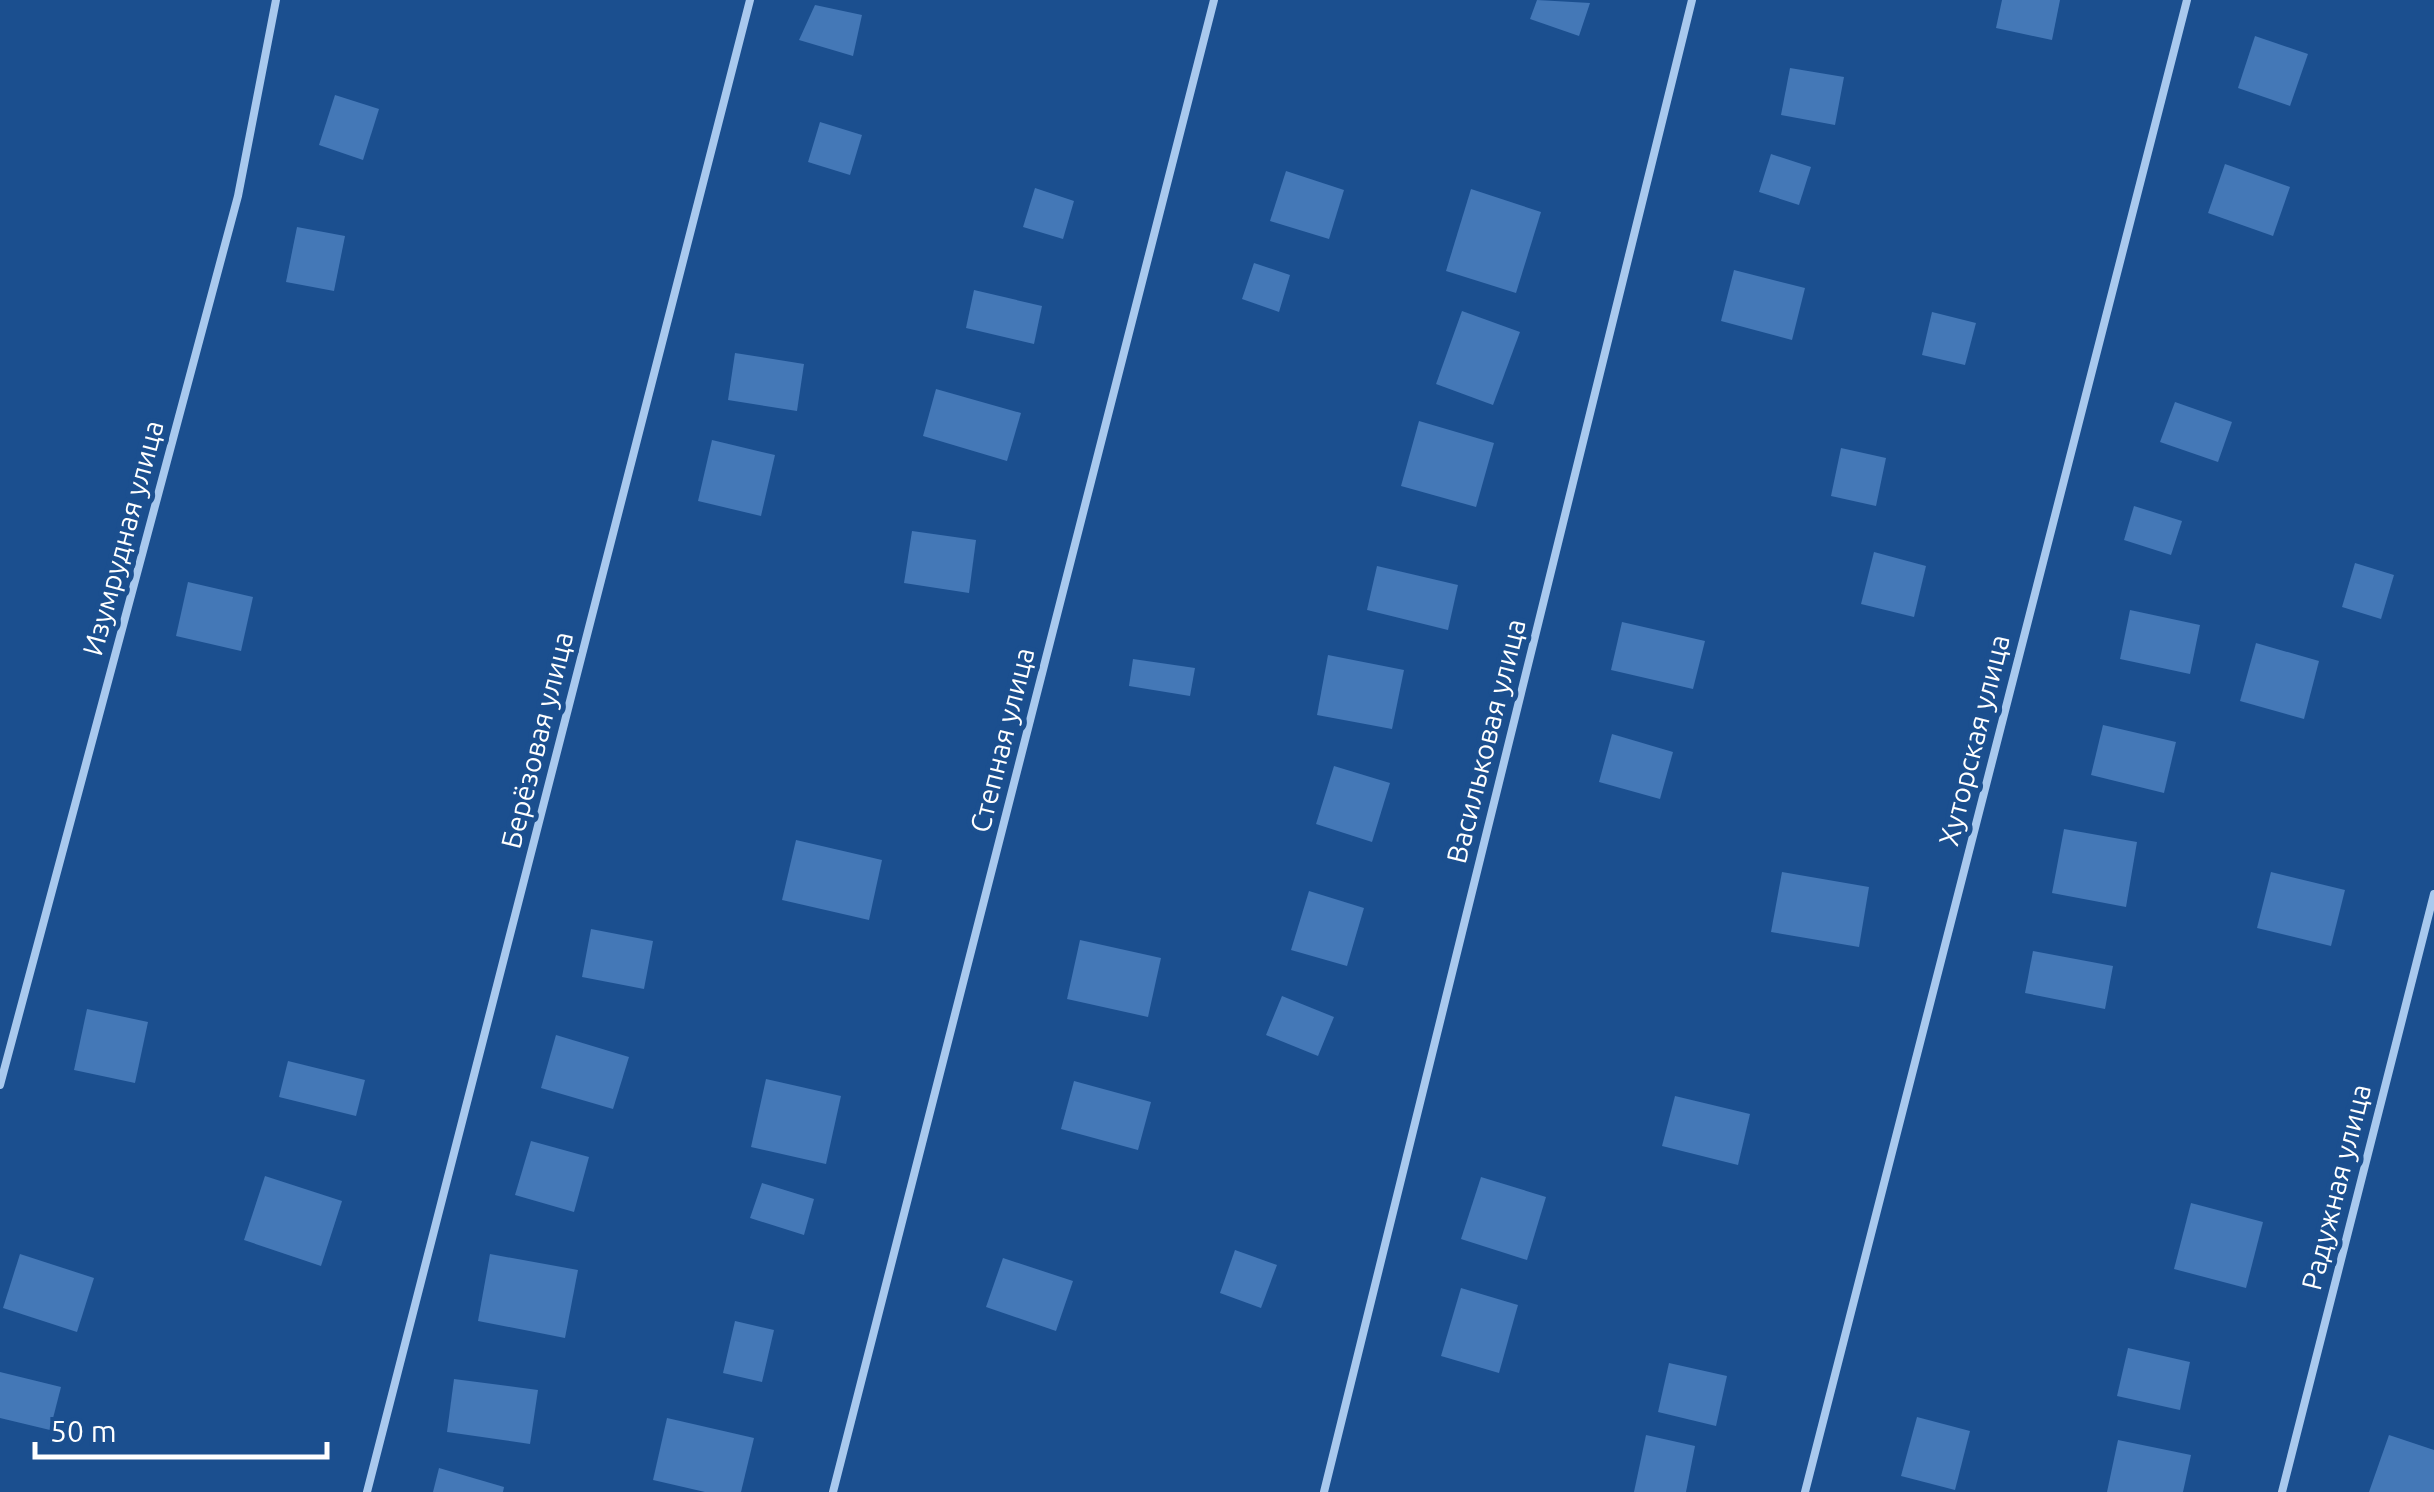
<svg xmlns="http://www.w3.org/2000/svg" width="2434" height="1492" viewBox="0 0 2434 1492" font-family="Ubuntu,sans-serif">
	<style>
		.building { fill: #4478b7 }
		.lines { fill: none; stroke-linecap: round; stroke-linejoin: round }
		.lane { stroke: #a9c9ee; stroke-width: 8 }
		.labels { text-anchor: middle; stroke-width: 10; stroke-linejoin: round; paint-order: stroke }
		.street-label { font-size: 28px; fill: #fff; stroke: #1b4f8f }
	</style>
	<rect width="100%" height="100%" fill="#1b4f8f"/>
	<!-- building -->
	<g class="building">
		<path d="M1537,0L1590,3L1579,36L1530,19Z"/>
		<path d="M2002,0H2060L2052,40L1996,28Z"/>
		<path d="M815,5L862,15L853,56L799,40Z"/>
		<path d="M2255,36L2308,54L2290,106L2238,88Z"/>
		<path d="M1790,68L1844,77L1835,125L1781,115Z"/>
		<path d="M335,95L379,109L363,160L319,145Z"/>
		<path d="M820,122L862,135L850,175L808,162Z"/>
		<path d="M1771,154L1811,167L1799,205L1759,192Z"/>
		<path d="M2225,164L2290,187L2273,236L2208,213Z"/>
		<path d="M1286,171L1344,190L1329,239L1270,221Z"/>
		<path d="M1035,188L1074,201L1063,239L1023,227Z"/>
		<path d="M1471,189L1541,212L1516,293L1446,271Z"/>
		<path d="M297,227L345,236L334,291L286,282Z"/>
		<path d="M1254,263L1290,275L1279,312L1242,299Z"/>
		<path d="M1734,270L1805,288L1792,340L1721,321Z"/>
		<path d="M974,290L1042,306L1034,344L966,328Z"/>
		<path d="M1462,311L1520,332L1493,405L1436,384Z"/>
		<path d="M1932,312L1976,323L1965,365L1922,355Z"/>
		<path d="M735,353L804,364L797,411L728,400Z"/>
		<path d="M936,389L1021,413L1007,461L923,436Z"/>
		<path d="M2175,402L2232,422L2218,462L2160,442Z"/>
		<path d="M1419,421L1494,443L1476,507L1401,486Z"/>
		<path d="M712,440L775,455L761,516L698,501Z"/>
		<path d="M1841,448L1886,458L1876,506L1831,496Z"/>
		<path d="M2134,506L2182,521L2171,555L2124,540Z"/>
		<path d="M912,531L976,540L969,593L904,583Z"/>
		<path d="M1874,552L1926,566L1914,617L1861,604Z"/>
		<path d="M2355,563L2394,575L2381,619L2342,607Z"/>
		<path d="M1377,566L1458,585L1448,630L1367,610Z"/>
		<path d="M188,582L253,597L241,651L176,636Z"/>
		<path d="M2130,610L2200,625L2190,674L2120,659Z"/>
		<path d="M1622,622L1705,641L1693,689L1611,670Z"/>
		<path d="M2256,643L2319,661L2304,719L2240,701Z"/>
		<path d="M1328,655L1404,670L1392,729L1317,715Z"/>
		<path d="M1133,659L1195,668L1190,696L1129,686Z"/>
		<path d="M2103,725L2176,742L2164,793L2091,775Z"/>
		<path d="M1612,734L1673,752L1660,799L1599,782Z"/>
		<path d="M1334,766L1390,783L1372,842L1316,824Z"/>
		<path d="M2064,829L2137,842L2126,907L2052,893Z"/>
		<path d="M796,840L882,860L869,920L782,900Z"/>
		<path d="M1782,872L1869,887L1859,947L1771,932Z"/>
		<path d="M2271,872L2345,890L2331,946L2257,928Z"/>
		<path d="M1309,891L1364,908L1347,966L1291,950Z"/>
		<path d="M591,929L653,941L644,989L582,977Z"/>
		<path d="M1080,940L1161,958L1148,1017L1067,999Z"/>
		<path d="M2033,951L2113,966L2105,1009L2025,993Z"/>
		<path d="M1282,996L1334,1017L1318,1056L1266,1035Z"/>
		<path d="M87,1009L148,1022L135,1083L74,1070Z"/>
		<path d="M556,1035L629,1057L613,1109L541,1088Z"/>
		<path d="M288,1061L365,1080L356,1116L279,1097Z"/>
		<path d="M766,1079L841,1096L826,1164L751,1147Z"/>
		<path d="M1074,1081L1151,1102L1138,1150L1061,1129Z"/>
		<path d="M1675,1096L1750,1114L1738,1165L1662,1146Z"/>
		<path d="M531,1141L589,1157L574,1212L515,1195Z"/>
		<path d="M265,1176L342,1201L321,1266L244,1240Z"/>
		<path d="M1481,1177L1546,1197L1527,1260L1461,1239Z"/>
		<path d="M762,1183L814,1199L804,1235L750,1218Z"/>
		<path d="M2191,1203L2263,1222L2246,1288L2174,1269Z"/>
		<path d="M1235,1250L1277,1265L1261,1308L1220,1293Z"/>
		<path d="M20,1254L94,1278L77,1332L3,1308Z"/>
		<path d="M490,1254L578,1270L565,1338L478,1321Z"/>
		<path d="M1003,1258L1073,1281L1056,1331L986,1307Z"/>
		<path d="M1461,1288L1518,1305L1499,1373L1441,1356Z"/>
		<path d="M735,1321L774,1330L762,1382L723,1373Z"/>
		<path d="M2128,1348L2190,1362L2180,1410L2117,1396Z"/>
		<path d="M1669,1363L1727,1376L1716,1426L1658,1412Z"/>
		<path d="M0,1372L61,1387L50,1430L0,1418Z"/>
		<path d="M454,1379L538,1390L530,1444L447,1432Z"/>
		<path d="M1917,1417L1970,1431L1955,1490L1901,1476Z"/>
		<path d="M667,1418L754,1438L741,1492H705L653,1480Z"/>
		<path d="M1646,1435L1695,1446L1686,1492H1634Z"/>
		<path d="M2389,1435L2434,1450V1492H2369Z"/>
		<path d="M2118,1440L2191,1455L2183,1492H2107Z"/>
		<path d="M439,1468L504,1487L503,1492H433Z"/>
	</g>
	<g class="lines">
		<!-- lane -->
		<g class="lane">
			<path d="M0,1085L238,196L276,0"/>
			<path d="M367,1492L750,0"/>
			<path d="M833,1492L1214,0"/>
			<path d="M1324,1492L1692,0"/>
			<path d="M1805,1492L2187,0"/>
			<path d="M2282,1492L2434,894"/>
		</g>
	</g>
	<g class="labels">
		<!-- street labels -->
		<g class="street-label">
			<text transform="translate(123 538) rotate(-75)" y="10">Изумрудная улица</text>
			<text transform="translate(537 740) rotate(-76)" y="10">Берёзовая улица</text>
			<text transform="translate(1002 740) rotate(-76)" y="10">Степная улица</text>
			<text transform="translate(1974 740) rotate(-76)" y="10">Хуторская улица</text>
			<text transform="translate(1486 741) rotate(-76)" y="10">Васильковая улица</text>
			<text transform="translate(2336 1187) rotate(-76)" y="10">Радужная улица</text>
		</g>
	</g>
	<!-- scale -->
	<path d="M35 1442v15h292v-15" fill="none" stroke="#ffffff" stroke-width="5"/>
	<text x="50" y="1442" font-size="30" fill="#ffffff" stroke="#1b4f8f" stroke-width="8" paint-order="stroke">50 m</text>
</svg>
